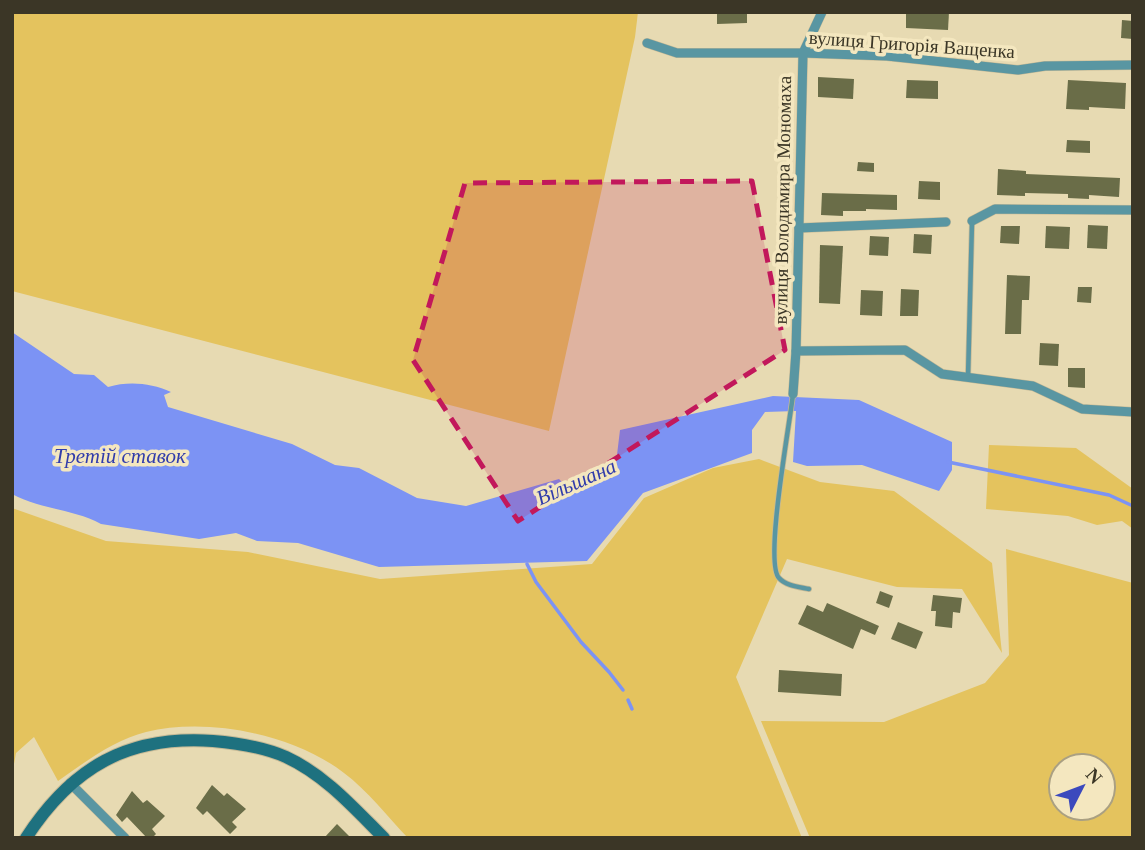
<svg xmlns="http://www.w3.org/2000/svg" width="1145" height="850" viewBox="0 0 1145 850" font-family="'Times New Roman',serif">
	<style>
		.green { fill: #e4c35e; fill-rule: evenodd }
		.water { fill: #7c93f4 }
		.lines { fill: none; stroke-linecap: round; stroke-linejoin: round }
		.stream { stroke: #7c93f4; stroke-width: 3.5 }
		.building { fill: #6a6d48 }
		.lane-casing { stroke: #c5b996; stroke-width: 6 }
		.street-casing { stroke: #c5b996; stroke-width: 10 }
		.secondary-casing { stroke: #c5b996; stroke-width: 14 }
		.lane { stroke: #5996a2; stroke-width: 4.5 }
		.street { stroke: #5996a2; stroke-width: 9 }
		.secondary { stroke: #1e717f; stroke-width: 12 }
		.marked { fill: #c2185b; fill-opacity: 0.2; stroke: #c2185b; stroke-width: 5; stroke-dasharray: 14 9; stroke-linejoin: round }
		.labels { text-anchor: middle; stroke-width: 7; stroke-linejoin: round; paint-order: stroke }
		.street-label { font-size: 19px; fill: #3b3626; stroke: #f4e7bf }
		.water-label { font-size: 21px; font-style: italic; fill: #313cab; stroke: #f4e7bf }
	</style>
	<rect width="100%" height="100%" fill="#e7dab2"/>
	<!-- green -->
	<g class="green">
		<path d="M12,12H638L635,37L549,431L12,291Z"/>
		<path d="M989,445L1076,448L1133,489V529L1122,521L1097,525L1068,516L986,509Z"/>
		<path d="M759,459L820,482L894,491L992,563L1002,653L962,589L897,587L787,559L736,677L802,838H408C388,817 367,790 344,773C294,734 208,717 146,732C114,740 85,762 58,781L34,737L16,753L12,775V508L106,541L248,552L380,579L592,564L644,498L713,468Z"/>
		<path d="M1006,549L1133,583V838H810L761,721L884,722L985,683L1009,655ZM1103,766V808H1061V766Z"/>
	</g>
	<!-- water -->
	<path class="water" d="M12,332L74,374L94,375L108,387C129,381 151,383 171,392L164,395L168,407L292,444L335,465L359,468L417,498L466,506L559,479L565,485L616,463L620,430L773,396L859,400L952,442V470L939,491L862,465L807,466L793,462L796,411L765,412L752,430V453L643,493L587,561L379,567L298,543L257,541L236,533L199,539L101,524C74,509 42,510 12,494Z"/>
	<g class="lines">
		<!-- stream -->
		<g class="stream">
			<path d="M948,462L1109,495L1133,506"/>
			<path d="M527,564L536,582L581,642L609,672L623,690"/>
			<path d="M628,700L632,709"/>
		</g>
	</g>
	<!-- building -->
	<g class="building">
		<path d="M717,12H747V23L717,24Z"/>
		<path d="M906,12H949L948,30L906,28Z"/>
		<path d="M1122,20L1133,21V39L1121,38Z"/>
		<path d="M818,77L854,79L853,99L818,97Z"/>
		<path d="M907,80L938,81V99L906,98Z"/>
		<path d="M1068,80L1126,83L1125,109L1089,107V110L1066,109Z"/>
		<path d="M1067,140L1090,141V153L1066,152Z"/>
		<path d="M858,162L874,163V172L857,171Z"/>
		<path d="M998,169L1026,171V174L1120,178L1119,197L1089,195V199L1068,198V194L1025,193V196L997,195Z"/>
		<path d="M919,181L940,182V200L918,199Z"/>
		<path d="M822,193L897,195V210L866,209V211H843V216L821,215Z"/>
		<path d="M1088,225L1108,226L1107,249L1087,248Z"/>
		<path d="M1001,226H1020L1019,244L1000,243Z"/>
		<path d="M1046,226L1070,227L1069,249L1045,248Z"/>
		<path d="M914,234L932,235L931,254L913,253Z"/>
		<path d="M870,236L889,237L888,256L869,255Z"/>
		<path d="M820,245L843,246L840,304L819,303Z"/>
		<path d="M1007,275L1030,276L1029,300H1022L1021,334H1005Z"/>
		<path d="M1078,287H1092L1091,303L1077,302Z"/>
		<path d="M901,289L919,290L918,316H900Z"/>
		<path d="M861,290L883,291L882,316L860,315Z"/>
		<path d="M1040,343L1059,344L1058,366L1039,365Z"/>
		<path d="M1068,368H1085V388L1068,387Z"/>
		<path d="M880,591L893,596L889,608L876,603Z"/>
		<path d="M933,595L962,598L960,613L953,612L952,628L935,626L936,611H931Z"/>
		<path d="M827,603L879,626L875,635L861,629L853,649L798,624L807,605L823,612Z"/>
		<path d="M898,622L923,632L916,649L891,639Z"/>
		<path d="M779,670L842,674L841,696L778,692Z"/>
		<path d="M212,785L224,796L227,793L246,809L232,822L237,827L230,834L207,811L203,815L196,808Z"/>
		<path d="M132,791L143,803L147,800L165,816L152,829L156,834L152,838H147L127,817L122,822L116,815Z"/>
		<path d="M337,824L351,838H324Z"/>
	</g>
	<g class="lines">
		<!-- lane casing -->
		<g class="lane-casing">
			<g id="lane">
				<path d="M968,378L972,222"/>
				<path d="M793,394C790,423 764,562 779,578C786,586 800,587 809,589"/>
			</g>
		</g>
		<!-- street casing -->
		<g class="street-casing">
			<g id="street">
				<path d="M647,43L677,53H803L887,56L1018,70L1045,66L1133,65"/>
				<path d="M972,221L995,209L1133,210"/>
				<path d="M799,228L946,222"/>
				<path d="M796,351L905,350L942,374L1033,386L1082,409L1133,412"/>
				<path d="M793,394L796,351L803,53L822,12"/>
				<path d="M70,783L125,838"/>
			</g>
		</g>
		<!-- secondary casing -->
		<g class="secondary-casing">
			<path id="secondary" d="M26,838C72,767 128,735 213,741C237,743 263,747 286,757C325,775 354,808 384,838"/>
		</g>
		<!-- lane -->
		<use href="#lane" class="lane"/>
		<!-- street -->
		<use href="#street" class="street"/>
		<!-- secondary -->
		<use href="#secondary" class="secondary"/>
	</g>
	<!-- marked area -->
	<path class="marked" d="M752,181L785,350L518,521L413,360L465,183Z"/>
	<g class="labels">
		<!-- street labels -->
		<g class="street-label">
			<text transform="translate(912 44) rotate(4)" y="7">вулиця Григорія Ващенка</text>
			<text transform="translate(782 200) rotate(-89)" y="7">вулиця Володимира Мономаха</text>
		</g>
		<!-- water labels -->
		<g class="water-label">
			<text x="120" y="463">Третій ставок</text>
			<text transform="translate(576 482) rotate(-24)" y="7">Вільшана</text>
		</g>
	</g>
	<!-- border -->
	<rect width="1145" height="850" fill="none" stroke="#3b3626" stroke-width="28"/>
	<!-- north arrow -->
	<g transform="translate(1082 787) rotate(48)"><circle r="33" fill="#f4e7bf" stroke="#aaa082" stroke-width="2"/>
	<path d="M0-5L12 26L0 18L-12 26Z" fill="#3b49bd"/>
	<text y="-10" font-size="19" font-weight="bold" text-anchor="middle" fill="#3b3626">N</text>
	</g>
</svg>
